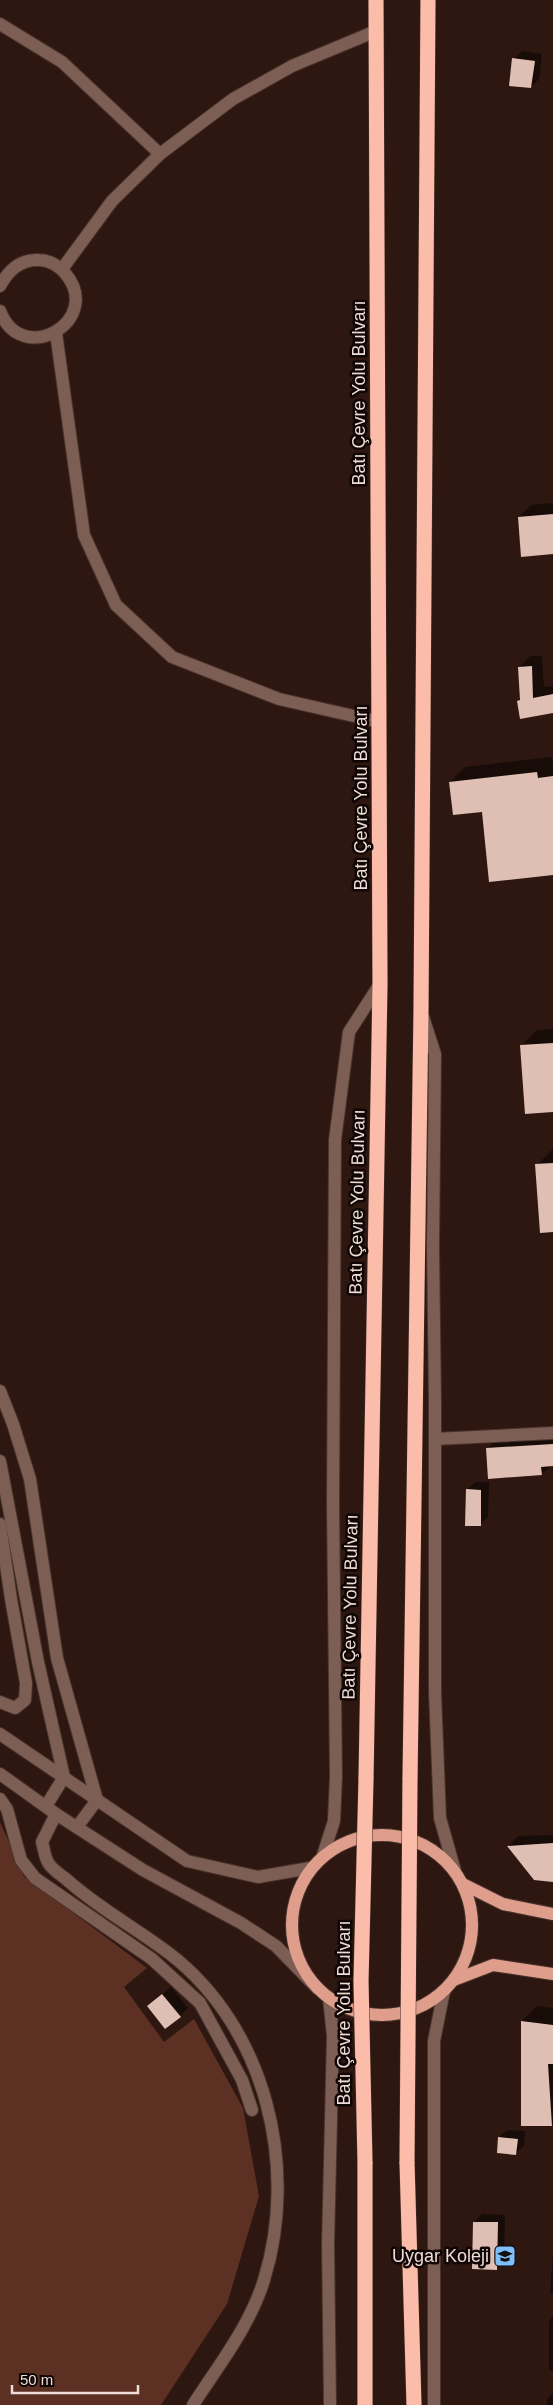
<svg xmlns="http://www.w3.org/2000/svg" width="553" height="2405" viewBox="0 0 553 2405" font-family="Helvetica,sans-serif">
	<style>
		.green { fill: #5c3124 }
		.shadow { fill: #0007 }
		.building { fill: #dfbeb4 }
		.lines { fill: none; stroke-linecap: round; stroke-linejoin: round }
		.minor-casing { stroke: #49332c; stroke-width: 14 }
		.major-casing { stroke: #49332c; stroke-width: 14 }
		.highway-casing { stroke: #49332c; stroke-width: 16 }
		.minor { stroke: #7d5e55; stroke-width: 12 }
		.major { stroke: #df9e8b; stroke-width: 12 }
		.highway { stroke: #fbbda9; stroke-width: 15 }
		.highway-bridge-casing { stroke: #49332c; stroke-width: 16; stroke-linecap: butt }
		.highway-bridge { stroke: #fbbda9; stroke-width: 15 }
		.labels { text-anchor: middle; stroke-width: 5; stroke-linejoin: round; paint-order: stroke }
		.street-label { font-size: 18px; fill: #eddcd7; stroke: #0f0604 }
		.poi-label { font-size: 18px; fill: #eddcd7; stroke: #0f0604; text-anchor: end }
	</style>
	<rect width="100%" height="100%" fill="#2e1710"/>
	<!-- green -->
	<path class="green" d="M0,1822L24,1876L147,1968L124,1987L164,2042L194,2019L243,2108L259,2196L227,2304L161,2405H0Z"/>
	<!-- shadow -->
	<g class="shadow">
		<path d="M522,51L542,54L539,79L531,87L514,59Z"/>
		<path d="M553,503V553L519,517L531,505Z"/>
		<path d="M530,656H542L544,687L553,686V711L518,701L521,698L519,667Z"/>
		<path d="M552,757L553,763V874L450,782L465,767Z"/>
		<path d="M553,1029V1111L522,1045L537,1030Z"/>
		<path d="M553,1149V1231L537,1165Z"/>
		<path d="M553,1433V1465L541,1474L487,1449L499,1437Z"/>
		<path d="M475,1482H489L488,1517L480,1525L467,1490Z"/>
		<path d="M553,1835V1881L534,1879L509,1846L518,1836Z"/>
		<path d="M171,1987L188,2008L180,2016L149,2006Z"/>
		<path d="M537,2006L553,2008V2123L551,2125L522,2021Z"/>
		<path d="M507,2130L525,2131L524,2146L516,2153L499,2137Z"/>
		<path d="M482,2214L505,2215L504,2261L496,2269L474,2222Z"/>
		<path d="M553,2253V2293H550Z"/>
		<path d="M553,2316V2370H549V2321Z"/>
		<path d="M553,2393V2405H547V2399Z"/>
	</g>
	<!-- building -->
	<g class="building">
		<path d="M512,58L535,61L531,88L509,86Z"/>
		<path d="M553,514V554L521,557L518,517Z"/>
		<path d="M532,666L533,698L553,694V713L520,719L517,701L520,700L518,667Z"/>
		<path d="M537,772L538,778L553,776V875L489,882L482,812L453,815L449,782Z"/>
		<path d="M553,1043V1112L525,1114L520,1045Z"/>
		<path d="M553,1163V1232L540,1233L535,1164Z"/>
		<path d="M553,1444V1466L541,1467L542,1475L488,1479L486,1448Z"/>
		<path d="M466,1489L481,1490V1526H465Z"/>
		<path d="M553,1843V1882L534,1880L507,1846Z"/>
		<path d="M162,1994L181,2017L165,2029L147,2006Z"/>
		<path d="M521,2021L553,2025V2064H548L552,2126H521Z"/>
		<path d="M498,2137L518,2139L516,2155L497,2153Z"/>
		<path d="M473,2222H498L497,2270L472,2269Z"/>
	</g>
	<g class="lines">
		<!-- minor casing -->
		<g class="minor-casing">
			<g id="minor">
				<path d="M0,24L62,62L160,154"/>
				<path d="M62,269L112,201L160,154L233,99L292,66L376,31"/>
				<path d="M0,286C8,271 20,259 39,260C49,260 59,266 65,273C105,320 22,369 0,311"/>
				<path d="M56,333L84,535L116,605L172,657L279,699L380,722"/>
				<path d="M423,1017L435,1054L433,1248L435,1402V1693L440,1818L455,1871"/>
				<path d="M0,1391L13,1424L30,1479L57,1658L97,1800L77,1827"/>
				<path d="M435,1439L553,1433"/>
				<path d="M0,1461L38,1662L64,1777L46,1806"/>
				<path d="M0,1702L15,1708L25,1700L26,1683L11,1599L0,1524"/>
				<path d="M0,1734L187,1861L258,1877L310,1868"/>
				<path d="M0,1774L56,1814L143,1870L241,1923L276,1946L317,1988"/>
				<path d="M0,1799L7,1809L21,1860L35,1878L152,1959L200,2003L242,2080L252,2110"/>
				<path d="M56,1814L42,1842C44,1849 45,1859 49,1864C53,1870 61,1875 66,1879C98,1908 136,1928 170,1954C266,2028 299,2167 264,2280C250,2326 218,2366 193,2405"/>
				<path d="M323,1855L334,1821L336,1777L333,1505L335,1140L349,1032L380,984"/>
				<path d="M329,1998L333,2036L328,2244L330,2405"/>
				<path d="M434,2405V2041L444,1991"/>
			</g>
		</g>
		<!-- major casing -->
		<g class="major-casing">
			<g id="major">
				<circle cx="382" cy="1925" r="90"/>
				<path d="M463,1884L503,1904L553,1914"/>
				<path d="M454,1980L493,1965L553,1974"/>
			</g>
		</g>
		<!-- highway casing -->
		<g class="highway-casing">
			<g id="highway">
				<path d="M366,1779L380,984L376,0"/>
				<path d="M410,1779L421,1011L428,0"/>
				<path d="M365,2162V2405"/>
				<path d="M407,2162L414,2405"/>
			</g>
		</g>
		<!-- minor -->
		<use href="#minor" class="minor"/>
		<!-- major -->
		<use href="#major" class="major"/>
		<!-- highway -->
		<use href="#highway" class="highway"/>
		<!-- highway-bridge casing -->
		<g class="highway-bridge-casing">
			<g id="highway-bridge">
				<path d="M365,2162L361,1981L366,1779"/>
				<path d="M407,2162L410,1779"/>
			</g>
		</g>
		<!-- highway-bridge -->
		<use href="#highway-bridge" class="highway-bridge"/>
	</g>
	<!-- icons -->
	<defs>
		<g id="school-square" transform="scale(1.125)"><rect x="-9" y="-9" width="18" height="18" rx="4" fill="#7ebef9" stroke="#0f0604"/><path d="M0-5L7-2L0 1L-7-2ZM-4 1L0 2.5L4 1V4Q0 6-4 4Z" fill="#111"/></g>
	</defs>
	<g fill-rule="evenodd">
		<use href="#school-square" x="505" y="2256"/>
	</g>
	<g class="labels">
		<!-- street labels -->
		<g class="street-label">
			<text transform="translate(359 393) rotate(-90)" y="6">Batı Çevre Yolu Bulvarı</text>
			<text transform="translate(361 798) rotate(-90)" y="6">Batı Çevre Yolu Bulvarı</text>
			<text transform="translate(357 1202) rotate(-89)" y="6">Batı Çevre Yolu Bulvarı</text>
			<text transform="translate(350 1607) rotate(-89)" y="6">Batı Çevre Yolu Bulvarı</text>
			<text transform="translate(344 2013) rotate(-90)" y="6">Batı Çevre Yolu Bulvarı</text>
		</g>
		<!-- poi labels -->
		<g class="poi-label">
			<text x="489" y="2262">Uygar Koleji</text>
		</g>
	</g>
	<!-- scale -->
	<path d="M12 2385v8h126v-8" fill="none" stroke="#eddcd7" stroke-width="2.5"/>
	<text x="20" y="2385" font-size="15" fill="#eddcd7" stroke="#0f0604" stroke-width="4" paint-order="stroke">50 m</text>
</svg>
